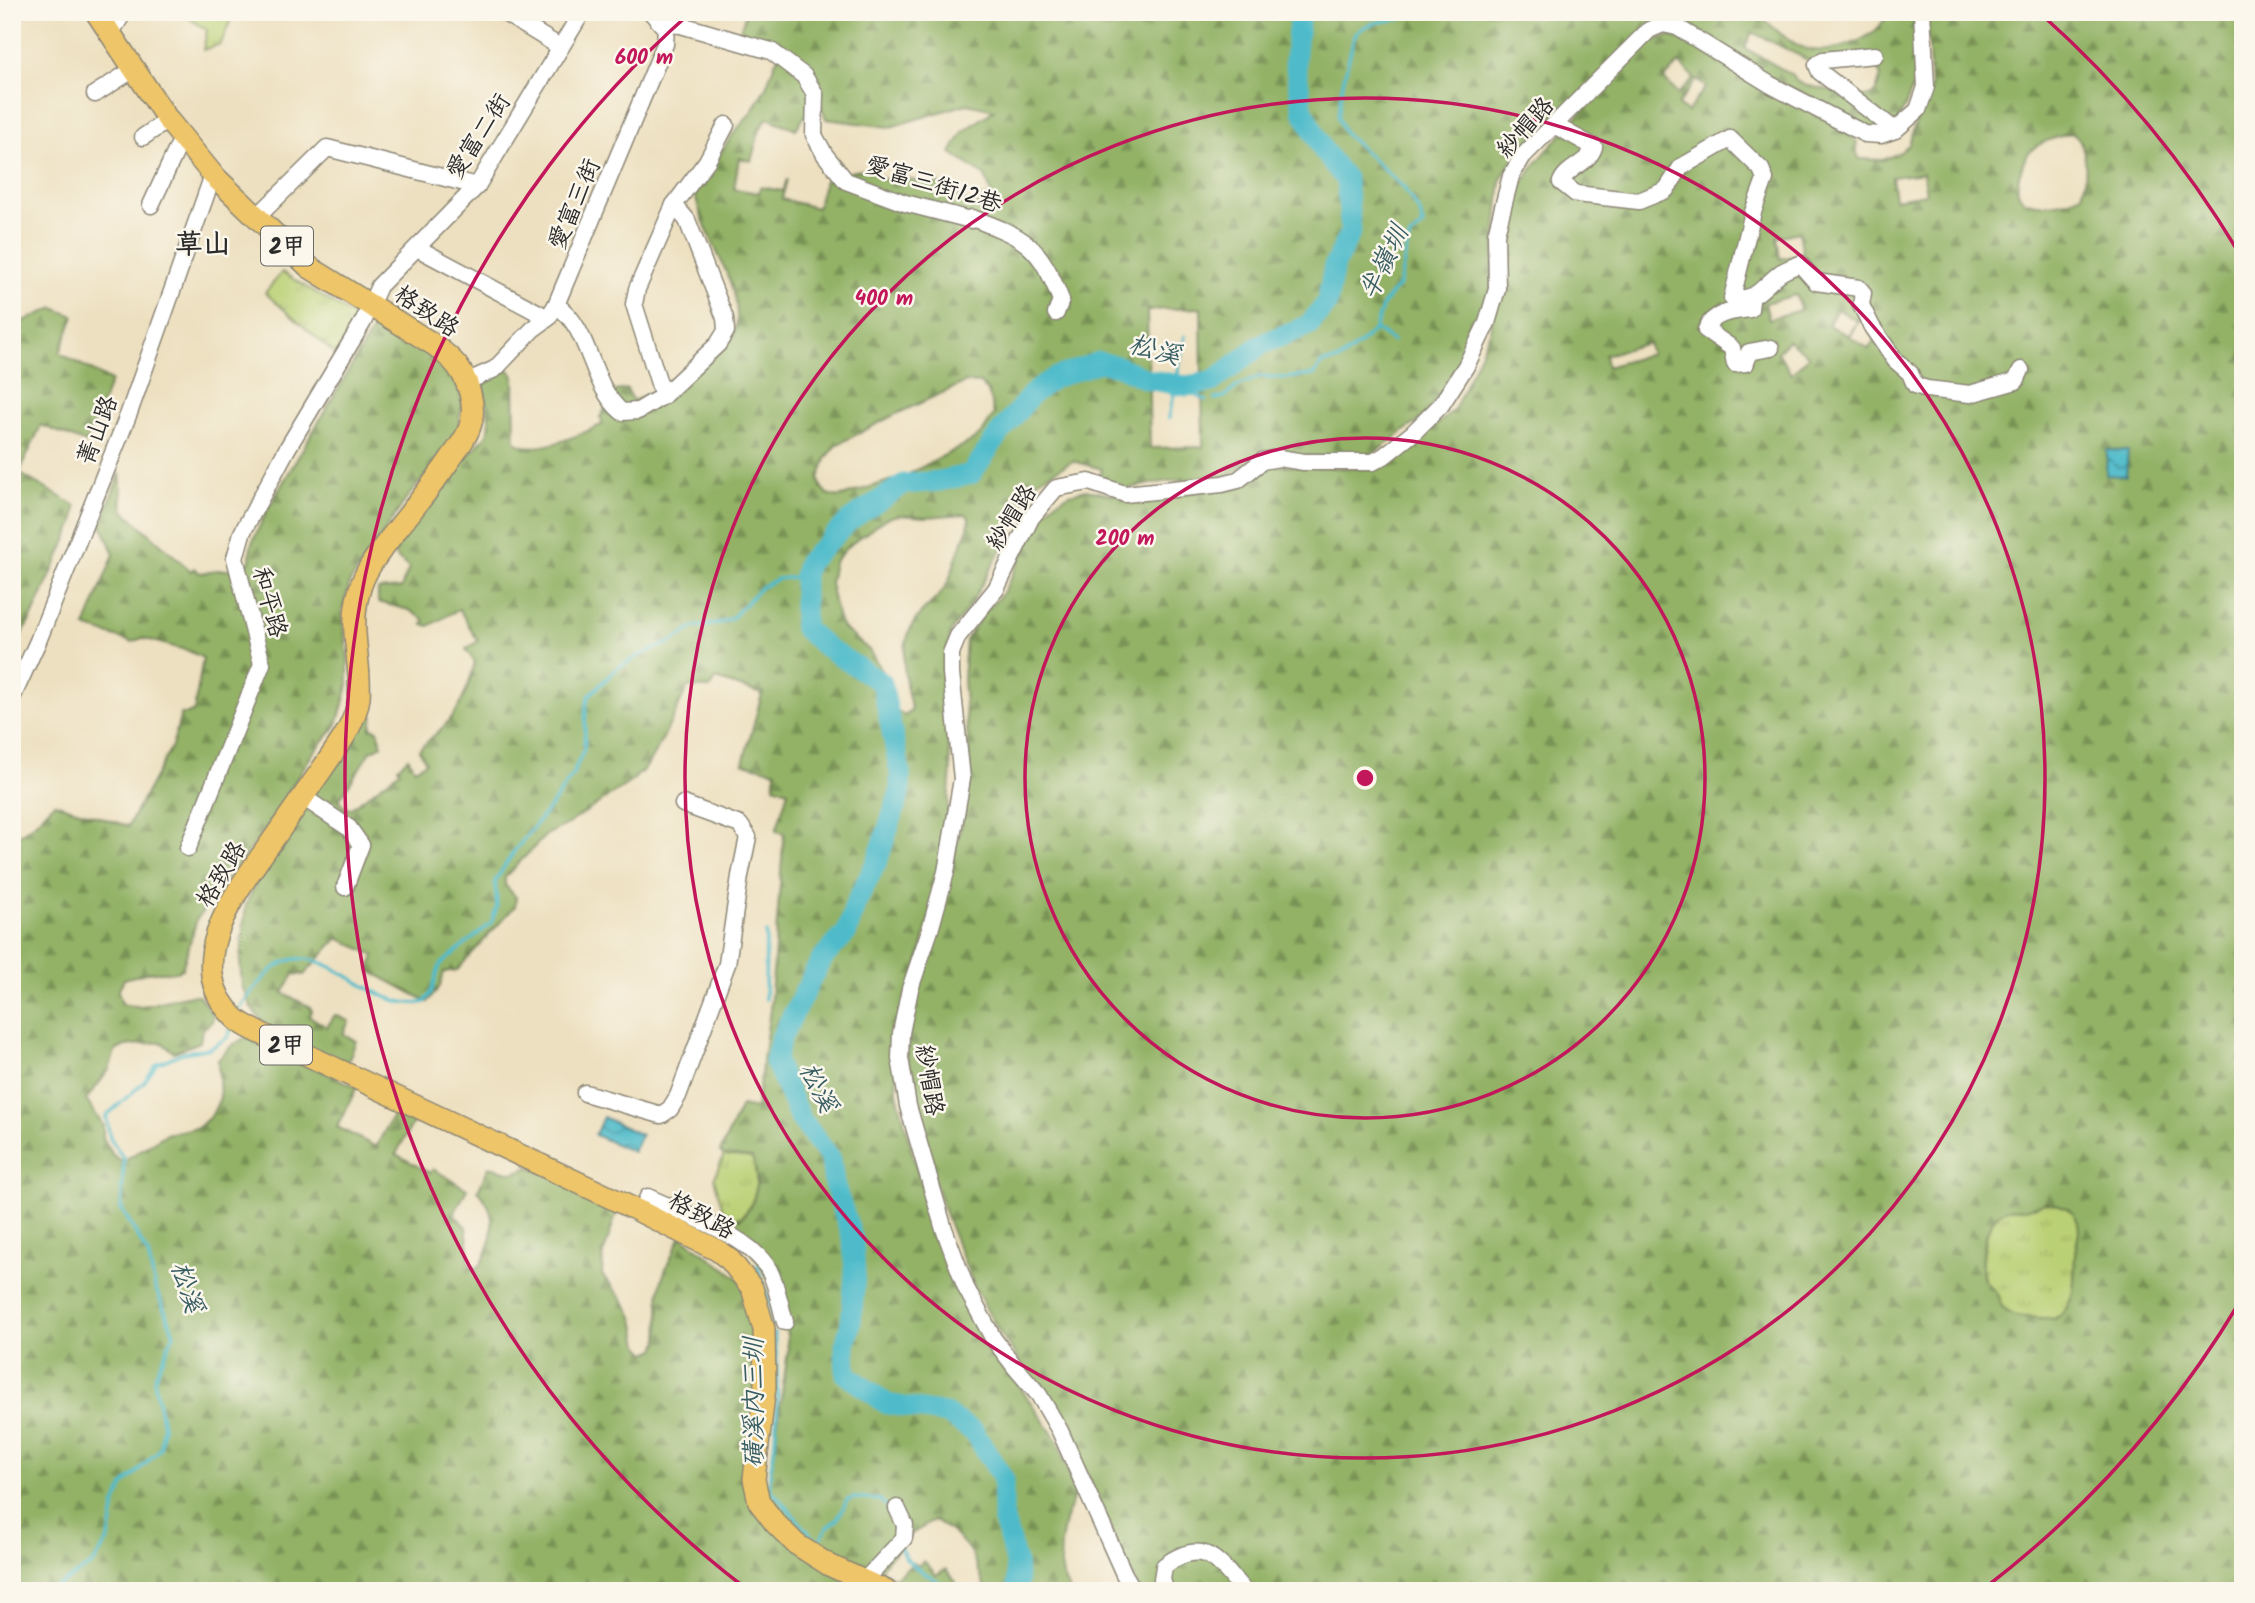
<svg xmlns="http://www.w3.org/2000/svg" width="2255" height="1603" viewBox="0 0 2255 1603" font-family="Kalam,'LXGW WenKai TC',sans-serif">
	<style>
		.grass { fill: url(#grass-tufts); stroke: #727e50; stroke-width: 2 }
		.forest { fill: url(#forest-firs); stroke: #5f6e48; stroke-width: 2; fill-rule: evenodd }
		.water { fill: url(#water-waves); stroke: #3d737a; stroke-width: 2 }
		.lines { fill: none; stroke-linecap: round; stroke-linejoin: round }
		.stream { stroke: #4fbbca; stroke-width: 3.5 }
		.river { stroke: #4fbbca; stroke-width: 21 }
		.minor-casing { stroke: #8c8676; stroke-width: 19 }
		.major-casing { stroke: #8c8676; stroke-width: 24 }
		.minor { stroke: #fff; stroke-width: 16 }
		.major { stroke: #eec569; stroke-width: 21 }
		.ring { fill: none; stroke: #c2185b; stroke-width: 3.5 }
		.labels { text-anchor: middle; stroke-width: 5; stroke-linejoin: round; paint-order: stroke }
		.shield { fill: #fbf7ec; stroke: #696865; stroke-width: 2 }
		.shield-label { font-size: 23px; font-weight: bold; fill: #2b2b2b }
		.street-label { font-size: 24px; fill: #2b2b2b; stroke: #fbf7ec }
		.water-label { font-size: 26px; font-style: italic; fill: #385d63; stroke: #fbf7ec }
		.quarter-label { font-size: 28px; font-weight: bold; fill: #2b2b2b; stroke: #fbf7ec }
		.centre { fill: #c2185b; stroke: #fbf7ec; stroke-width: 3.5 }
		.ring-label { font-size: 21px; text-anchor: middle; font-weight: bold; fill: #c2185b; stroke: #fbf7ec; stroke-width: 5; stroke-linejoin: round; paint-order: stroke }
	</style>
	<defs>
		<pattern id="grass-tufts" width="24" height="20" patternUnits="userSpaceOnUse" patternTransform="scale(1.75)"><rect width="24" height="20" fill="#bad074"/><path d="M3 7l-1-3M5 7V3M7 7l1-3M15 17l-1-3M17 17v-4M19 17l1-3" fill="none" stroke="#a0b365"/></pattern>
		<pattern id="forest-firs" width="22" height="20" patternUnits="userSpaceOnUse" patternTransform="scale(1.75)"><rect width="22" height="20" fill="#93b266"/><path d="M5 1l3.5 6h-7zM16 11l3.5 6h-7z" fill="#789154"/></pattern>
		<pattern id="water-waves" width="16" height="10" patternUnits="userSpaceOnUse" patternTransform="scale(1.75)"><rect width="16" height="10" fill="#4fbbca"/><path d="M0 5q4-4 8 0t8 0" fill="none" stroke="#4298a4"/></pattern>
	</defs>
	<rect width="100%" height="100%" fill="#fbf7ec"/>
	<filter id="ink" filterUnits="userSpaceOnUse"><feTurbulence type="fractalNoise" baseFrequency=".0143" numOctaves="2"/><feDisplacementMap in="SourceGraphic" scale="14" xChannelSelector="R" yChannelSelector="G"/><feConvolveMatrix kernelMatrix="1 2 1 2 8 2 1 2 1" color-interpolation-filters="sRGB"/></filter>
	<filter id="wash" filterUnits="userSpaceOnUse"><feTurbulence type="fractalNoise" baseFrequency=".00686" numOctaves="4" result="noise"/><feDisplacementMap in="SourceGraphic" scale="28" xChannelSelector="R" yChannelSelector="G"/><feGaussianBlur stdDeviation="1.57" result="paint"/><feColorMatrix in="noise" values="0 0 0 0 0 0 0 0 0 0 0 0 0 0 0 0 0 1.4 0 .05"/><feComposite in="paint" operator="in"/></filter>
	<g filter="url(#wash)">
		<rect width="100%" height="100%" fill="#ede0c0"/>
		<!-- grass -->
		<g class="grass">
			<path d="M179,12H234L221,44L203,50L207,30Z"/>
			<path d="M282,272L358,319L335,354L265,293Z"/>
			<path d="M724,1155L752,1157C760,1179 758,1203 739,1219L731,1216L723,1210L714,1178Z"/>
			<path d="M2045,1203C2061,1203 2079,1210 2079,1230C2079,1238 2075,1247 2075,1256C2074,1278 2077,1309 2054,1319C2041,1317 2020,1319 2011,1314C2001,1309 2001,1302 1996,1293C1993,1289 1988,1286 1985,1281C1979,1270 1986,1227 1994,1217C2004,1204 2030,1205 2045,1203Z"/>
		</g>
		<!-- forest -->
		<g class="forest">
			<path d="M746,12H1756C1771,25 1785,40 1804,48C1824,56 1861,43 1876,30C1881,26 1885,18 1889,12H1915C1913,33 1920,54 1916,74C1913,91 1905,106 1898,122L1867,134L1847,114L1774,80L1717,47L1688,22L1664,18L1519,150L1501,179L1491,287L1478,335L1427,412L1417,422L1374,453L1324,457L1264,451L1226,477L1168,481L1124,489L1099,480L1102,469L1073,461L1030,485L1020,516L971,604L951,631L942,679L951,770L947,817L931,910L896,1058L897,1093L915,1163L939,1243L973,1319L1058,1442L1075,1494C1063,1520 1052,1565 1070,1591H986C972,1552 970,1543 935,1520L910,1535L880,1569L895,1578L914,1563L918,1566L924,1561L936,1575L946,1569L956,1582L955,1586L961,1591H900L874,1581L815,1551L766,1503L788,1351L785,1307L743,1235L736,1227L720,1219L723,1210L731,1216L740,1219C758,1203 760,1179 752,1158L724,1155L720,1152L741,1106L756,1109L770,1010L784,833L776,831L788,791L774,786L776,771L743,763L762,694L716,679L711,688L688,687L661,742L647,766L633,780L568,824L546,835L505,877V885L516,897L515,906L457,970L444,972L440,986L428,1002L370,971L374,955L338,938L304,975L294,974L283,993L310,1007L312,1011L309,1016L327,1027L335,1015L349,1021L343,1034L356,1041L348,1062L324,1054L280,1034L264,1023L252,1009L242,986L240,960L246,904L264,866L364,717L373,716L371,728L378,730L382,745L370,752L339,800L344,807L350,809L400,771L398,767L408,758L415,769L426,762L419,750C428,740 438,733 447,723C462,707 469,684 475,663L466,649L478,641L459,609L429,626L423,624L425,620L409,610L378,602V590L401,588L409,568L394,555L405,532L452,472L486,436L490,425L484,389L485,383L506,367L514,376L515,441C533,458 583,433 603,424L600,417L616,391L627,389L633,401C663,386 726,361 736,327C740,312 733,288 727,274C716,248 701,222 695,194L732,135L750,114L766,87L775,63L784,47L739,34ZM1752,32L1814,63L1877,68L1881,75C1878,86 1877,96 1864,97L1804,85L1796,81L1794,76L1745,48ZM967,104L994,110L963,132L951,153L985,176L991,193L987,198L983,197L975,207L935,181L920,182L902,177L891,182L877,176L870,168L850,172L835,181L825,180L817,208L782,199L787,179L783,191L760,187L759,193L734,189L739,158L751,161L760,129L767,118L796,129L804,117L821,106L826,119L890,127ZM1201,308L1203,447L1150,448L1147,310ZM966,382L980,383L988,391L994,414L982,433L972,441L905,476L839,497L827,494L821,487L819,478L827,457L838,444L894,415ZM966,514L969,517C970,531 962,541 958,553C953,566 952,577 944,589C934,604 917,612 910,630C903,647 903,666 906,684C907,693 911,701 911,711L905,716L894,708L888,682L870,651L843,628L838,619L830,583L834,562L847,547L887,518L899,515L926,517Z"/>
			<path d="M1927,12H2243V1591H1139L1057,1412L999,1332L975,1288L949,1224L928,1163L907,1055L911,1005L928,961L965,809L970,766L963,679L966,640L982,615L1003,593L1043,513L1057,501L1070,494L1086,490L1125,497L1237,488L1255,479L1268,465L1378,469L1431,430L1454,410L1490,332L1502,237L1516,193L1536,163L1633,54L1655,40L1669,36L1689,41L1838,125L1857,142V154L1860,159L1883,160L1899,153L1909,145L1914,127L1931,88ZM1679,63L1694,78L1678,94L1664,79ZM1696,80L1706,87L1687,112L1678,105ZM2071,133C2089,141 2087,179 2082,195C2069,202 2030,211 2020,196C2015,189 2018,178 2021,170C2023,162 2028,152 2035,147C2045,140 2060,136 2071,133ZM1923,173L1926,194L1895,199L1892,177ZM1799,232L1803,254L1780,259L1777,237ZM1796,295L1800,310L1769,319L1765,303ZM1837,309L1857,321L1849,336L1828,325ZM1861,317L1875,338L1869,349L1849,336ZM1788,340L1809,356L1791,374L1778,352ZM1648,343L1651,354L1607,367L1605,355ZM2045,1203C2061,1203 2079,1210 2079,1230C2079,1238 2075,1247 2075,1256C2074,1278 2077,1309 2054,1319C2040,1317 2017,1319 2006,1312C2000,1306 2000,1299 1996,1293C1992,1287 1984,1284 1983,1276C1981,1256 1984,1222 2003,1211C2010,1207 2016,1209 2024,1209C2031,1208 2038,1205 2045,1203Z"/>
			<path d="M54,308L74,316L60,353L111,381L86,443L41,425L19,473L76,506L74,523L32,617L12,651V326Z"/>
			<path d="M383,322L443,360L458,384L462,404L458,431L439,460L409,495L350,582L342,612L348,657V686L337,725L313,753L263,832L197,919L182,969L177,972H149L124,979L118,991L122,1004C148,1012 172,994 199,995L214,1016L212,1021L202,1030L200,1042L174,1052L161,1042L125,1046L115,1051L109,1070L86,1100L103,1125V1138L112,1154L119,1160L128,1158L166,1134L199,1127L212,1115L220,1098L218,1060L230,1047L246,1037L357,1087L337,1127L376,1147L397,1108L416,1117L396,1154L430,1173L433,1169L467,1189L454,1214L466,1227L469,1250L468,1262L473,1268L479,1267C489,1253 496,1227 490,1210C488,1203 482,1196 478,1190L489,1167L513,1173L530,1167L618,1208L603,1255L602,1275C613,1288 626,1301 633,1317C638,1329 635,1345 647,1353L656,1349C663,1335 657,1305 660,1288C663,1270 674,1252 681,1236L741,1280L757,1325L752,1498L865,1591H12V840L35,823L54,803L128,826L172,746L181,714H188L194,711L203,658L189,651L142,638L132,642L85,627L114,554L101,524L120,473L123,510L191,571L194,568L200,573C206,573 211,570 217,570C231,569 239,571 250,561L251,545L267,510L373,329Z"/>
		</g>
		<!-- water -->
		<g class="water">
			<path d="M2107,450L2128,451L2126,476L2106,475Z"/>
			<path d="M603,1117L641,1135L633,1152L595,1135Z"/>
		</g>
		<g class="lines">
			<!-- stream -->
			<g class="stream">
				<path d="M1456,12H1470"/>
				<path d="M1375,329L1393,341"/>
				<path d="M1186,386L1194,394L1206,400"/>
				<path d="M1215,399L1224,397L1238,386L1261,376L1284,378L1314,375L1322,363L1339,360L1361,343L1375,329L1383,304L1399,285L1408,243L1410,237L1422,227L1423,223L1420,213L1404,188L1344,132L1338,117L1342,87L1354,37C1363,22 1384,21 1400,19L1406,12"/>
				<path d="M1169,418L1185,336"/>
				<path d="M765,999L766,933"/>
				<path d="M240,1009C245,998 254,989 263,979C315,918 366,1015 425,1002L431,993L440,965L491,923L497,907L495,881L515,850L550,807L572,776L584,749L586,706L589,696L616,669L640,655L671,642L694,627L718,624L732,618L760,588L777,579L804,576"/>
				<path d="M757,1266L771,1307L773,1326"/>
				<path d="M774,1333C779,1370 778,1405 775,1442C774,1459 767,1474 771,1490L816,1541L820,1540L827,1527L837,1520L847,1500L854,1498L880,1500L888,1508L898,1536"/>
				<path d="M900,1547C911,1574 932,1571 949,1591"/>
				<path d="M49,1591L93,1564L109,1538L115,1504L124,1485L160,1449L163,1426L154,1379L174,1334L155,1287L148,1254L121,1208L124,1159L110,1138L106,1116L144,1082L157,1064L182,1053L211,1048L228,1037L231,1029"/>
			</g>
			<!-- river -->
			<path class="river" d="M1018,1591L1016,1562L1003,1518V1478L974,1432L946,1414L887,1404L846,1374L845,1346L851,1322L855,1275L853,1240L834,1184L831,1159L800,1118L775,1061L781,1038L821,960L847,932L855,905L878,859L900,792V771L882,683L826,647L804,628V576L807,563L850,520L904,484L940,481L971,474L999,434L1032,394L1054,378L1099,362L1118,366L1146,379L1186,386L1212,382L1262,344L1309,325L1327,303L1334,266L1351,231L1346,180L1323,150L1303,111L1295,61L1300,12"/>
		</g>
	</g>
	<g filter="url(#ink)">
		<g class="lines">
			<!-- minor casing -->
			<g class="minor-casing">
				<g id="minor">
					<path d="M503,12L560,47"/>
					<path d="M663,24L681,25L771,51L804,76L815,94L814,135L825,155L846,181L905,203L971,220L972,218C1026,238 1039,244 1061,300L1056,313"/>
					<path d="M110,34L124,12"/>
					<path d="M1875,55L1823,60L1817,65L1820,72L1895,130"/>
					<path d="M95,94L134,69"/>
					<path d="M1554,125L1594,147C1589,164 1567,167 1561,182L1576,194L1639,201L1666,190L1681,167L1730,139L1761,169L1765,179L1753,212L1732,298C1756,302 1762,287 1779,274C1785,269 1793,267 1800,264L1816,282L1859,288L1863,293L1861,305L1872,327L1895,360L1910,373L1915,385L1927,389L1970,394L2016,381L2021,370"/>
					<path d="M143,137L168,120"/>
					<path d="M151,205L182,138"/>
					<path d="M257,217L327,148L477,186"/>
					<path d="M417,248L548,318"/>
					<path d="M1751,301L1750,309C1734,311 1712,312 1706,330L1732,348L1735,364L1746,363L1749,352L1771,348"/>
					<path d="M556,305C592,329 589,384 622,412L638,411L663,396L718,344L726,331L725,318L687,220L674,205"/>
					<path d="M466,382L495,369L533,329L548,318L556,305L665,44L666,29L651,12"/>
					<path d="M663,396L634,304L637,289L674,205L707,161L726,125"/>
					<path d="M12,698L38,641L129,413L213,175"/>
					<path d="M303,797L349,828L361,845L345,887"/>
					<path d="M188,848L262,664L235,558L242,533L287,449L363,322L379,286L477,186L582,12"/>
					<path d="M585,1093L661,1115L670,1109L678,1096L727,964L740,876L748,837L740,825L683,804"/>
					<path d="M641,1212L648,1197C683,1214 750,1235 769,1270C777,1285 780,1306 785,1322"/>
					<path d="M864,1581L904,1538L905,1525L897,1508"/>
					<path d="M1134,1591L1124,1574L1060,1431L1039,1395L1015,1367L993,1338L966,1288L943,1226L908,1106L900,1058L901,1033L910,989L930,930L946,872L962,779L951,673V653L958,636L996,589L1031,518L1056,488L1089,482L1125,494L1222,484L1238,480L1262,461L1279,458L1304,462H1373L1384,456L1413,433L1441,405L1466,366L1487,323L1497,289L1496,234L1511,176L1523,156L1649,30L1663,24L1677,27L1771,85L1865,134L1881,135L1895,130L1918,110L1926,87L1922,12"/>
					<path d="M1166,1591L1162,1580L1164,1566C1204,1536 1218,1561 1244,1591"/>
				</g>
			</g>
			<!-- major casing -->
			<g class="major-casing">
				<path id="major" d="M96,12L168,120L213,175L309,267L436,346C441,351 447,355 452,360C468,376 478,408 469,429C465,440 456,451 449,461C431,487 411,512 391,537C378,554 364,571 359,592C348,631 362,661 359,698C357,713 351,725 344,737C322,770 299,802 277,834C242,884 176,962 235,1018C241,1024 250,1028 258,1032L641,1212L717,1250L730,1260L752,1288L764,1329L765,1387L754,1479L759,1502L775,1523L796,1544L829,1565L886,1591"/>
			</g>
			<!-- minor -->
			<use href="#minor" class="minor"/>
			<!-- major -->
			<use href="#major" class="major"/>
		</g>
	</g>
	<!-- distance rings -->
	<g class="ring">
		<circle cx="1365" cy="778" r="340"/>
		<circle cx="1365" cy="778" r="680"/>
		<path d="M2239 1303A1020 1020 0 0 1 1986 1587M744 1587A1020 1020 0 0 1 689 14M2041 14A1020 1020 0 0 1 2239 253"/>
	</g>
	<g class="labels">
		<!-- shield labels -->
		<g class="shield">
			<rect x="261" y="226.5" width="52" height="39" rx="5"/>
			<rect x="260" y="1025.5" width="52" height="39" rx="5"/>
		</g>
		<g class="shield-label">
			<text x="287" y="254">2甲</text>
			<text x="286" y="1053">2甲</text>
		</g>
		<!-- street labels -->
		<g class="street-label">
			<text transform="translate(1525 127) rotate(-48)" y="8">紗帽路</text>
			<text transform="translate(478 136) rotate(-57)" y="8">愛富二街</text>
			<text transform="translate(934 184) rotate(17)" y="8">愛富三街12巷</text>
			<text transform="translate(574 204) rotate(-67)" y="8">愛富三街</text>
			<text transform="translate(427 311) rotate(34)" y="8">格致路</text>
			<text transform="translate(97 430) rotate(-69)" y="8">菁山路</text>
			<text transform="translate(1011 517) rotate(-58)" y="8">紗帽路</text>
			<text transform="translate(270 602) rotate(75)" y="8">和平路</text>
			<text transform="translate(221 874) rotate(-59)" y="8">格致路</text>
			<text transform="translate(930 1080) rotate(81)" y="8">紗帽路</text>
			<text transform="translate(702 1215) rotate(29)" y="8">格致路</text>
		</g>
		<!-- water labels -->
		<g class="water-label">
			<text transform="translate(1383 262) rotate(-64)" y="9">半嶺圳</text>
			<text transform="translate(1155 349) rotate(15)" y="9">松溪</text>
			<text transform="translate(819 1087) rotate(63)" y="9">松溪</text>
			<text transform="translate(188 1287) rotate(72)" y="9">松溪</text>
			<text transform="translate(753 1403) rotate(-90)" y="9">磺溪內三圳</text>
		</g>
		<!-- quarter labels -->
		<g class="quarter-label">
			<text x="203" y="253">草山</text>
		</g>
	</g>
	<circle cx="1365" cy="778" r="10" class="centre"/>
	<g class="ring-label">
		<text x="644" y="64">600 m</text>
		<text x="884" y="305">400 m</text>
		<text x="1125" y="545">200 m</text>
	</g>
	<!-- margin -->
	<rect width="2255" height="1603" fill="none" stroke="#fbf7ec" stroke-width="42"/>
</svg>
